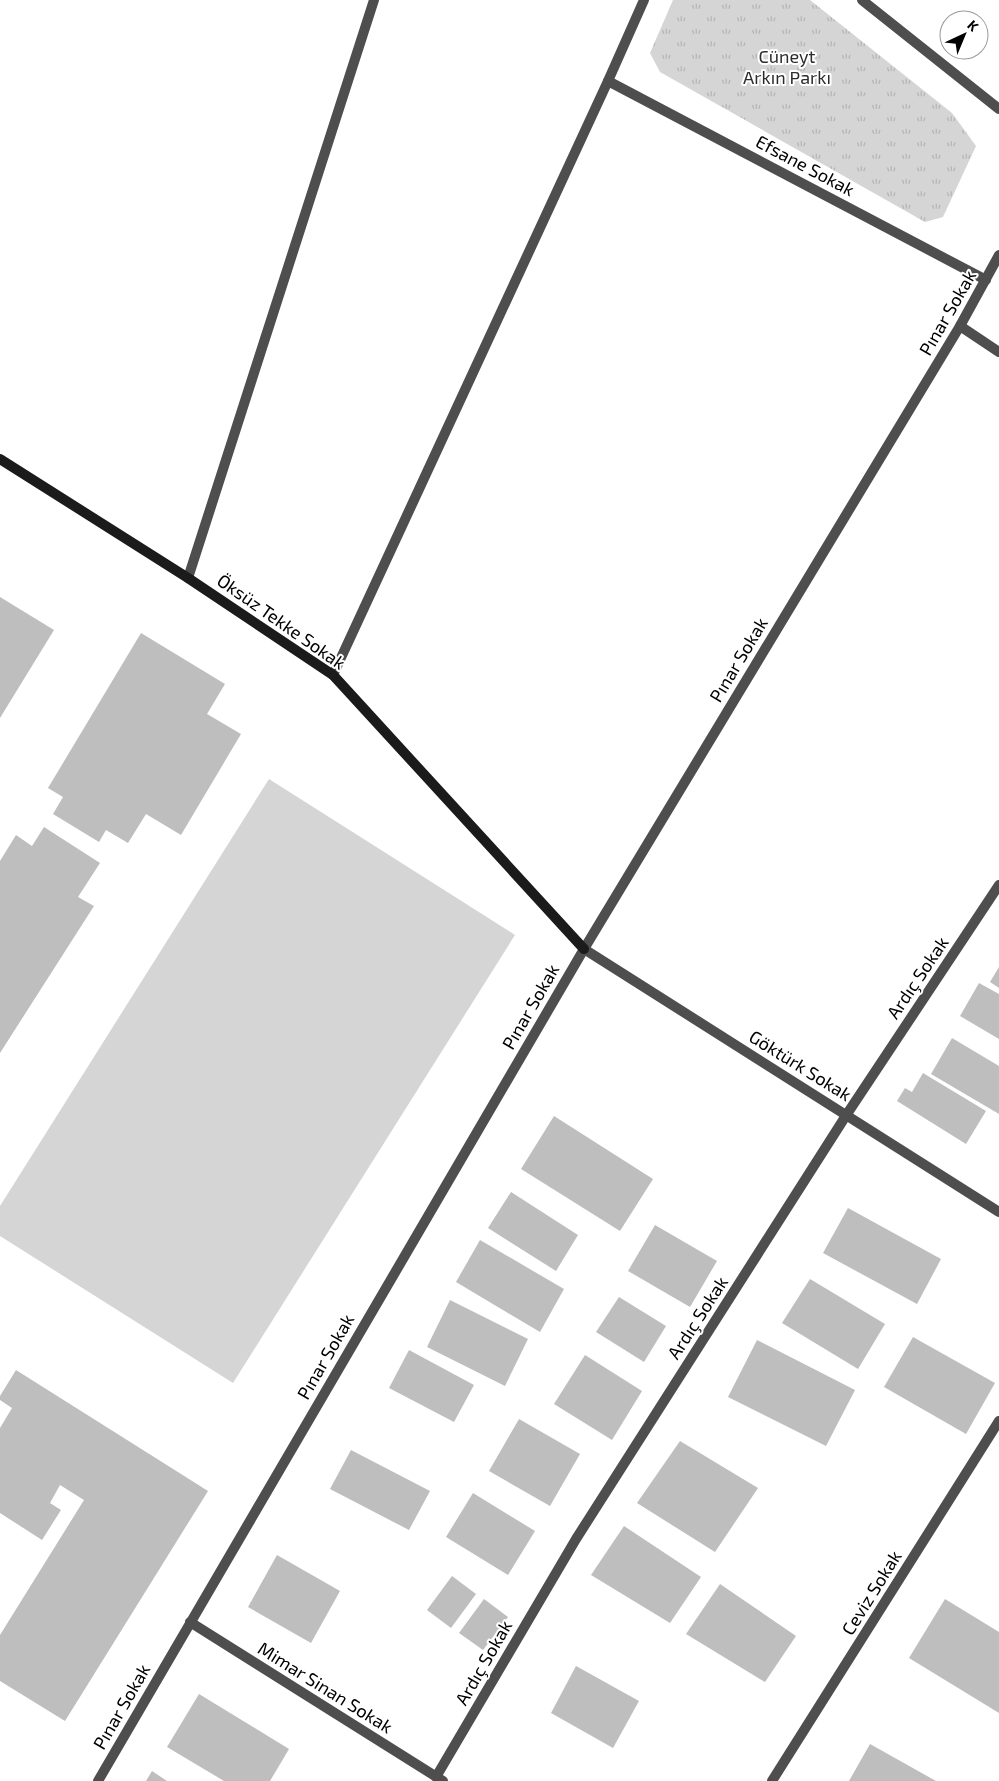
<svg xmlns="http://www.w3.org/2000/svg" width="999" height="1781" viewBox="0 0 999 1781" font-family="'Exo 2',sans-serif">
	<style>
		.grass { fill: #d5d5d5 }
		.park { fill: url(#park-tufts) }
		.building { fill: #bebebe }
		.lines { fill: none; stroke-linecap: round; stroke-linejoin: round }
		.street { stroke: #4e4e4e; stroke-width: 10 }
		.secondary { stroke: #1b1b1b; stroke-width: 10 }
		.labels { text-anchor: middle; stroke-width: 4; stroke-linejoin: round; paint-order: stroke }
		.park-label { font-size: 18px; fill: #2c2c2c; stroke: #fff }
		.street-label { font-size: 18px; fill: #000; stroke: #fff }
	</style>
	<defs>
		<pattern id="park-tufts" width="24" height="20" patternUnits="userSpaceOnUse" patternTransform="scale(1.25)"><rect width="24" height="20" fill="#d5d5d5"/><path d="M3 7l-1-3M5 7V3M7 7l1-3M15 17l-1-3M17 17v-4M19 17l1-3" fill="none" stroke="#b5b5b5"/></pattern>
	</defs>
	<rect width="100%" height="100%" fill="#fff"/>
	<!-- grass -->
	<path class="grass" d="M269,779L515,935L233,1383L0,1236V1206Z"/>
	<!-- park -->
	<path class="park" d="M673,0H810L952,113L976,146L943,217L925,222L660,72L650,53Z"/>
	<!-- building -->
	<g class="building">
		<path d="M0,597L54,630L0,718Z"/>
		<path d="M141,633L225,684L207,714L241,734L181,835L146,814L128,843L106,830L99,842L53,814L63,797L48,788Z"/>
		<path d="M44,827L100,863L78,897L94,906L0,1053V861L16,835L32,846Z"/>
		<path d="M999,967V988L990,982Z"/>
		<path d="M979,983L999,994V1039L960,1016Z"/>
		<path d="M952,1038L999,1066V1114L931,1074Z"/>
		<path d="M923,1073L986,1111L966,1144L897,1101L905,1088L912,1092Z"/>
		<path d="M554,1116L653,1179L620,1231L521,1169Z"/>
		<path d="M511,1192L578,1235L556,1271L488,1228Z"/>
		<path d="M848,1208L941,1259L917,1304L823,1253Z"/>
		<path d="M655,1225L717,1261L690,1307L628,1271Z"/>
		<path d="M480,1240L564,1289L540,1332L456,1282Z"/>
		<path d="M810,1279L885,1324L858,1369L782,1323Z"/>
		<path d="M619,1297L666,1326L644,1362L596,1332Z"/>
		<path d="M450,1300L528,1339L505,1386L427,1347Z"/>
		<path d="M913,1337L995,1383L966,1434L884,1387Z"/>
		<path d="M757,1340L855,1390L826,1446L728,1397Z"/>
		<path d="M409,1350L474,1385L454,1422L389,1388Z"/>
		<path d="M585,1355L642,1391L612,1440L554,1404Z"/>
		<path d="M16,1370L208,1491L65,1721L0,1681V1635L84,1500L60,1485L50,1503L61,1510L42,1540L0,1513V1428L12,1408L0,1400V1396Z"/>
		<path d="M519,1419L580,1454L550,1506L489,1471Z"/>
		<path d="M680,1441L758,1488L715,1552L637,1503Z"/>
		<path d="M351,1450L430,1491L409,1530L330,1489Z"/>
		<path d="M473,1493L535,1531L508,1575L446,1537Z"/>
		<path d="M624,1526L701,1577L670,1623L591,1575Z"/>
		<path d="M277,1555L340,1591L311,1643L248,1607Z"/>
		<path d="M452,1576L476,1594L451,1628L427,1610Z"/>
		<path d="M720,1584L796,1636L765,1682L686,1634Z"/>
		<path d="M484,1599L508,1617L483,1650L459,1633Z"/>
		<path d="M945,1599L999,1632V1713L909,1658Z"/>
		<path d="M576,1666L639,1701L613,1748L551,1713Z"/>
		<path d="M199,1694L289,1749L270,1781H224L167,1747Z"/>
		<path d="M870,1744L936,1781H849Z"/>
		<path d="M152,1771L167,1781H146Z"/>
	</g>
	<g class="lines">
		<!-- street -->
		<g class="street">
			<path d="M862,0L999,109"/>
			<path d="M608,81L986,280"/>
			<path d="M960,326L999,352"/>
			<path d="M188,578L374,0"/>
			<path d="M333,675L608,81L644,0"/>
			<path d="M584,949L999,1212"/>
			<path d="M190,1622L443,1781"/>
			<path d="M436,1777L576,1539L847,1114L999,885"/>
			<path d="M98,1781L584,949L960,326L999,255"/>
			<path d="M772,1781L999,1421"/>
		</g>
		<!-- secondary -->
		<path class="secondary" d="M0,459L188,578L333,675L584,949"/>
	</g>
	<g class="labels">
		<!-- park labels -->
		<g class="park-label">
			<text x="787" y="63">Cüneyt<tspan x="787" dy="21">Arkın Parkı</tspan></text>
		</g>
		<!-- street labels -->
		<g class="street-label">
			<text transform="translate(805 166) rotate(28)" y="6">Efsane Sokak</text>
			<text transform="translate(948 313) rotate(-60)" y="6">Pınar Sokak</text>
			<text transform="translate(281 622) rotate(35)" y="6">Öksüz Tekke Sokak</text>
			<text transform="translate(739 660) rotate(-59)" y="6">Pınar Sokak</text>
			<text transform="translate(918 978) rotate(-56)" y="6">Ardıç Sokak</text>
			<text transform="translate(531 1007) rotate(-60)" y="6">Pınar Sokak</text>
			<text transform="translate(800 1066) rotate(32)" y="6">Göktürk Sokak</text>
			<text transform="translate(698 1318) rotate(-57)" y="6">Ardıç Sokak</text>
			<text transform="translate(326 1357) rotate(-60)" y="6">Pınar Sokak</text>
			<text transform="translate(872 1593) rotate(-58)" y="6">Ceviz Sokak</text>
			<text transform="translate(484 1663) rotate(-60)" y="6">Ardıç Sokak</text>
			<text transform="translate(325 1688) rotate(32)" y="6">Mimar Sinan Sokak</text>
			<text transform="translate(122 1707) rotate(-60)" y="6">Pınar Sokak</text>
		</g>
	</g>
	<!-- north arrow -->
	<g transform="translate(964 35) rotate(44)"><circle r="24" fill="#ffffff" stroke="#999999"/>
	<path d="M0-4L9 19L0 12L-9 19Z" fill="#000000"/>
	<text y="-8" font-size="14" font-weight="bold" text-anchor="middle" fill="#000000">K</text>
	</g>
</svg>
